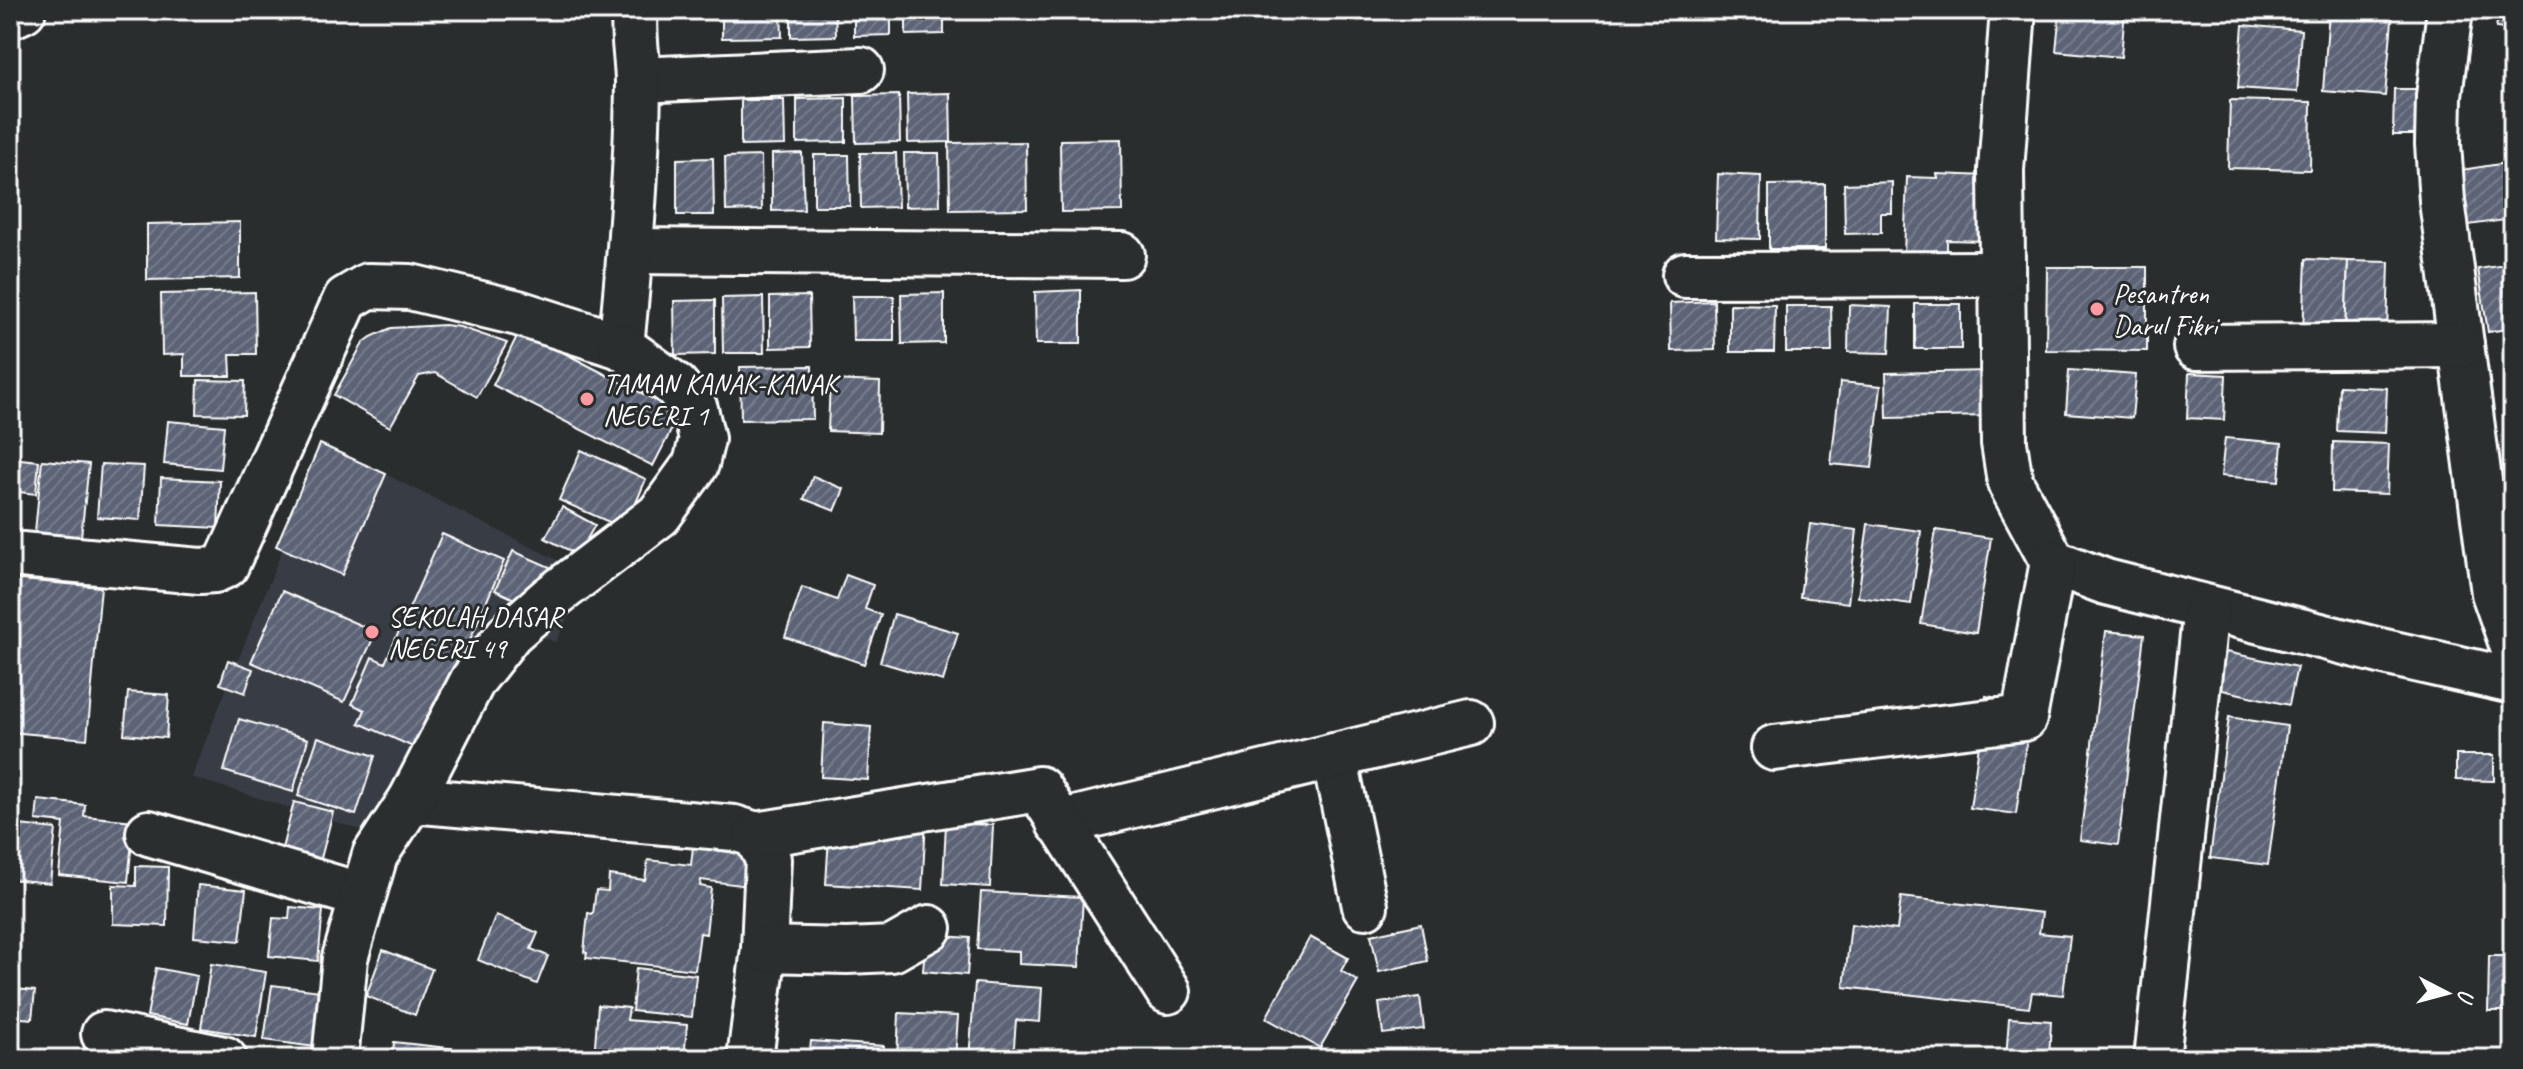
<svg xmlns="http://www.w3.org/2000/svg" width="2523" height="1069" viewBox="0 0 2523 1069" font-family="Caveat,sans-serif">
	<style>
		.built { fill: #393e44 }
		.building { fill: url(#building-hatch); stroke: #fff; stroke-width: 2 }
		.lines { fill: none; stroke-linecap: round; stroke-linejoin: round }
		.minor-casing { stroke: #fff; stroke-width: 50 }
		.minor { stroke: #2a2d2e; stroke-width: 44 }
		.poi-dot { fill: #ff9aa2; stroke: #2a2d2e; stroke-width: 3 }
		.labels { text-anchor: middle; stroke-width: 6; stroke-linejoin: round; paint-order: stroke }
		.poi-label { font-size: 28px; fill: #fff; stroke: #2a2d2e; text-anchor: start }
	</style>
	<defs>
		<pattern id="building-hatch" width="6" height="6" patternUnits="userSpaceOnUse" patternTransform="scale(2)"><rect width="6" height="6" fill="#5d6476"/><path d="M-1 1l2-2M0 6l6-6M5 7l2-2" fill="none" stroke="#757b8b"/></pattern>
	</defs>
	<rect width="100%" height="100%" fill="#2a2d2e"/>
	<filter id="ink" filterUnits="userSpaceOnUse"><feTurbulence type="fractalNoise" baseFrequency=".0125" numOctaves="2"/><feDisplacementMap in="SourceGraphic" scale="16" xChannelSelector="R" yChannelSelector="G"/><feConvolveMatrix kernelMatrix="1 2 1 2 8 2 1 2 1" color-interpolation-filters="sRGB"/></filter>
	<g filter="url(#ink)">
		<!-- built -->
		<path class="built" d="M325,444L587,575L556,642L502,623L371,833L191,777Z"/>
		<!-- building -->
		<g class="building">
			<path d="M722,10H781L782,37L722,38Z"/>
			<path d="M791,10H835L836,36L791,37Z"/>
			<path d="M854,10H891V35L854,36Z"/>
			<path d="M906,10H944V34L906,35Z"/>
			<path d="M2060,10H2125L2121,57L2056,51Z"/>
			<path d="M2329,10H2393L2385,96L2323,91Z"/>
			<path d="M2499,10H2513V62H2507L2511,30L2496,28Z"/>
			<path d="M2243,25L2301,30L2297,92L2238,88Z"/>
			<path d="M2394,89H2419L2417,135H2393Z"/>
			<path d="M950,93L951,142L908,143L907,94Z"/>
			<path d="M899,95L900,142L856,143L855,96Z"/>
			<path d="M846,98V142L797,143V99Z"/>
			<path d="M741,100H784L785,145L741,146Z"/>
			<path d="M2230,100L2311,102L2310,170L2228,168Z"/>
			<path d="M1121,139L1122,211L1061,212L1060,140Z"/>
			<path d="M1026,142L1027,209L950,210L949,143Z"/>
			<path d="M802,153L804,210L772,211V154Z"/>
			<path d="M860,153H896L898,207L861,208Z"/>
			<path d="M904,153H939L940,206L905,207Z"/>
			<path d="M814,155H849L850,206H814Z"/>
			<path d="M761,156L762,210L726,211L725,157Z"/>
			<path d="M713,158L714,215H677V159Z"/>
			<path d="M2513,162V219L2469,225L2461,170Z"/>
			<path d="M1718,174L1761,176L1760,239L1716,238Z"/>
			<path d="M1937,174L1988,176L1985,241L1947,240V255L1904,253L1907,177L1938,178Z"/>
			<path d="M1892,182V213H1881V233L1845,234L1844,184Z"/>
			<path d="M1825,184V249H1769V185Z"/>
			<path d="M240,222V278L147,280V224Z"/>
			<path d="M2306,259L2348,261L2345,335L2303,333Z"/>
			<path d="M2348,261L2389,262L2387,336L2345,335Z"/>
			<path d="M2513,264V328L2488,332L2478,269Z"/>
			<path d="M2047,267H2147V351L2046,350Z"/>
			<path d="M1081,290V344H1036L1035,292Z"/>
			<path d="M255,292L256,354H230L231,376H184V354L162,355L161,294Z"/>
			<path d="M944,293V343L902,344L901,294Z"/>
			<path d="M809,296L810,347L770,348V297Z"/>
			<path d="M852,296H894V341H853Z"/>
			<path d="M763,297L764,353H723L722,298Z"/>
			<path d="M715,300V354L675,355L674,301Z"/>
			<path d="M1714,301L1715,350L1671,351L1670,303Z"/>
			<path d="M1730,304L1775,305L1774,352H1730Z"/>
			<rect x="1915" y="304" width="46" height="45"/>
			<path d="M1849,305L1891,307L1889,353L1848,352Z"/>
			<path d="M1786,306H1831L1832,352H1786Z"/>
			<path d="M445,325L460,327L507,343L477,397L435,373L419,376L390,427L334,395L363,343L371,337L391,328Z"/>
			<path d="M520,330L680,413L653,466L493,385Z"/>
			<path d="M2513,334V378H2510L2504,336Z"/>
			<path d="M812,366L813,419L741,420L740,367Z"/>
			<path d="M2069,370L2136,375L2132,418L2066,413Z"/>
			<path d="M1991,371L1992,416L1887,418L1886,373Z"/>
			<path d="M2189,373L2226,375L2224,420L2187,418Z"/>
			<path d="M198,380L245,381L244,415L197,414Z"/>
			<path d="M830,380L880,382L879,433L828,431Z"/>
			<path d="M1840,382L1881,386L1872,468L1831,464Z"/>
			<path d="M2339,386L2387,388L2385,433L2337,431Z"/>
			<path d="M168,421L224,426L220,469L164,464Z"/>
			<path d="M2225,438L2282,443L2279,481L2221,476Z"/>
			<path d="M2333,442L2389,444L2387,494L2332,492Z"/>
			<path d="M320,444L386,474L342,575L276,546Z"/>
			<path d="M581,450L646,479L625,529L559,500Z"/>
			<path d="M10,458L39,461L36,494L10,491Z"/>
			<path d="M42,460L89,464L81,537L35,532Z"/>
			<path d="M101,464L144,466L140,520L97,517Z"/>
			<path d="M813,476L844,489L835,511L804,499Z"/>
			<path d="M161,478L220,481L218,528L159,525Z"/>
			<path d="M562,507L595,525L578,555L545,538Z"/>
			<path d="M1810,524L1857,530L1848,603L1800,597Z"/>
			<path d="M1868,524L1921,531L1911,604L1858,597Z"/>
			<path d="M1936,530L1991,538L1976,633L1921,624Z"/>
			<path d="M442,534L504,561L422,751L359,723L365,710L352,704L372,657L385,663Z"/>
			<path d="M513,551L552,568L534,608L495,590Z"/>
			<path d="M846,575L873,585L865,609L881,615L864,664L785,637L802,587L837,600Z"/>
			<path d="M10,579L101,587L87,739L10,732Z"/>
			<path d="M282,591L376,632L344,702L251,662Z"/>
			<path d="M894,614L958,633L943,681L880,662Z"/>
			<path d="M2106,631L2144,635L2118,845L2080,840Z"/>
			<path d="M2226,652L2297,667L2289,705L2218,689Z"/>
			<path d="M228,660L253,669L245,693L220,684Z"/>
			<path d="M128,692L169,695L166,738L124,734Z"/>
			<path d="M1986,696L2032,703L2016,814L1970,808Z"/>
			<path d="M2229,717L2287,726L2268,865L2210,858Z"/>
			<path d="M239,719L308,739L293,792L224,771Z"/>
			<path d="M824,723L871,727L868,780L821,777Z"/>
			<path d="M318,737L375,756L356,815L298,796Z"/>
			<path d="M2456,755H2494V781L2456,780Z"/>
			<path d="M38,800L85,805L84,816L134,821L128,882L59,875L64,823L36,820Z"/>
			<path d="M294,802L333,812L318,870L279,860Z"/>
			<path d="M885,818L926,821L922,890L826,884L829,835L884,839Z"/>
			<path d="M946,823L993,825L990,887L943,884Z"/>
			<path d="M10,824L56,829L50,883L10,879Z"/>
			<path d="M693,847L752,855L749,886L701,880L700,886L711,888L706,934L700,933L695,970L586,958L587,953L584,952L588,913L593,914L596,890L608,891L609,875L645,880L648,860L691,865Z"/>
			<path d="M136,866L168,867L167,926L113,924V885L136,886Z"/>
			<path d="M198,885L246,890L240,941L194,937Z"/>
			<path d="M981,892L1083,897L1079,967L1019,964V951L977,949Z"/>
			<path d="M1901,897L2042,913L2039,933L2070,936L2063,995L2032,992L2029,1008L1844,987L1851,924L1897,930Z"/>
			<path d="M290,907L323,910L318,961L269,956L273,918L289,919Z"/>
			<path d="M496,915L538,933L531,949L548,956L537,984L478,960Z"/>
			<path d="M1421,924L1428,961L1379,972L1371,935Z"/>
			<path d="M926,935L970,938L967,975L923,971Z"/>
			<path d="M1310,937L1348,958L1341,971L1358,981L1320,1048L1266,1018Z"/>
			<path d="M383,950L432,969L415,1015L366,996Z"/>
			<path d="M2489,956H2513V1011H2488Z"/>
			<path d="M211,964L266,972L256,1037L201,1028Z"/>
			<path d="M156,968L197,976L188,1024L147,1016Z"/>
			<path d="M636,968L696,975L692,1017L632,1011Z"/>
			<path d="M975,983L1042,988L1040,1022L1016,1020L1013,1059H969Z"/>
			<path d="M272,985L329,992L322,1048L264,1040Z"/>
			<path d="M15,989L35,991L32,1019L11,1017Z"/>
			<path d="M1420,997L1424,1029L1383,1034L1379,1003Z"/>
			<path d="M598,1005L629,1008L627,1020L687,1025L684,1059H594Z"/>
			<path d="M899,1013L958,1016L955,1059H897Z"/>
			<path d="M2009,1018L2051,1021L2049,1059H2006Z"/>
			<path d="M811,1041L884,1046L883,1059H809Z"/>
			<path d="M394,1042L501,1054V1059H392Z"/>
		</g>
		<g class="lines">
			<!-- minor casing -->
			<g class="minor-casing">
				<g id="minor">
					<path d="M2013,10L2001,170L2004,443L2010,482L2053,562L2106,582L2380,651L2513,681"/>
					<path d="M2450,10L2439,96L2438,144L2442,201L2494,593L2513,647"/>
					<path d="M10,16L23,10"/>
					<path d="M638,80L861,70"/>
					<path d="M631,251L1122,255"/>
					<path d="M1685,275L2001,274"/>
					<path d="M2196,347L2461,345"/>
					<path d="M10,554L200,571L215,570L226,565L346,299L368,286L410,287L518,313L621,346C630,259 637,171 638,83C638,59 632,35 635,10"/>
					<path d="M1774,748L2024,718L2053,562"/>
					<path d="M1334,756L1365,906"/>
					<path d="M411,800L734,828L756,835L768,859L764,949L750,1059"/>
					<path d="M1059,823L1471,723"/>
					<path d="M149,833L363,896"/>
					<path d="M756,835L1039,789L1168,991"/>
					<path d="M764,949L847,951L892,949L929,928"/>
					<path d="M104,1034L224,1059"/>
					<path d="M335,1059L345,958L375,855L411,800L473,680L510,633L549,599L659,515L696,464L702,439L695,409L676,386L621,346"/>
					<path d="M2157,1059L2206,608"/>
				</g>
			</g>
			<!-- minor -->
			<use href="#minor" class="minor"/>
		</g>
	</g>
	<!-- markers -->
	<g class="poi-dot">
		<circle cx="2097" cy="309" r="8"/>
		<circle cx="587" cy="399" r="8"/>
		<circle cx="372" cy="632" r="8"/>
	</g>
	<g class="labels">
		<!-- poi labels -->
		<g class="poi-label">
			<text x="2113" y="303">Pesantren<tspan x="2113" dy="32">Darul Fikri</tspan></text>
			<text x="603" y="393">TAMAN KANAK-KANAK<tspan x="603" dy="32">NEGERI 1</tspan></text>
			<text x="388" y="626">SEKOLAH DASAR<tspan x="388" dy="32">NEGERI 49</tspan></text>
		</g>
	</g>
	<!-- margin -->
	<rect width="2523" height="1069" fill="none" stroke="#2a2d2e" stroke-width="40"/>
	<rect x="20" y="20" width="2483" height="1029" fill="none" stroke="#fff" stroke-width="3" filter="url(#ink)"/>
	<!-- north arrow -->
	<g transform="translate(2447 993) rotate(96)" stroke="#2a2d2e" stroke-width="6" paint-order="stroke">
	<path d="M0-6L14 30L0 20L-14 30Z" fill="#ffffff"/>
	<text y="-12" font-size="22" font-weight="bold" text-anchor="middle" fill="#ffffff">U</text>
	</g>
</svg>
